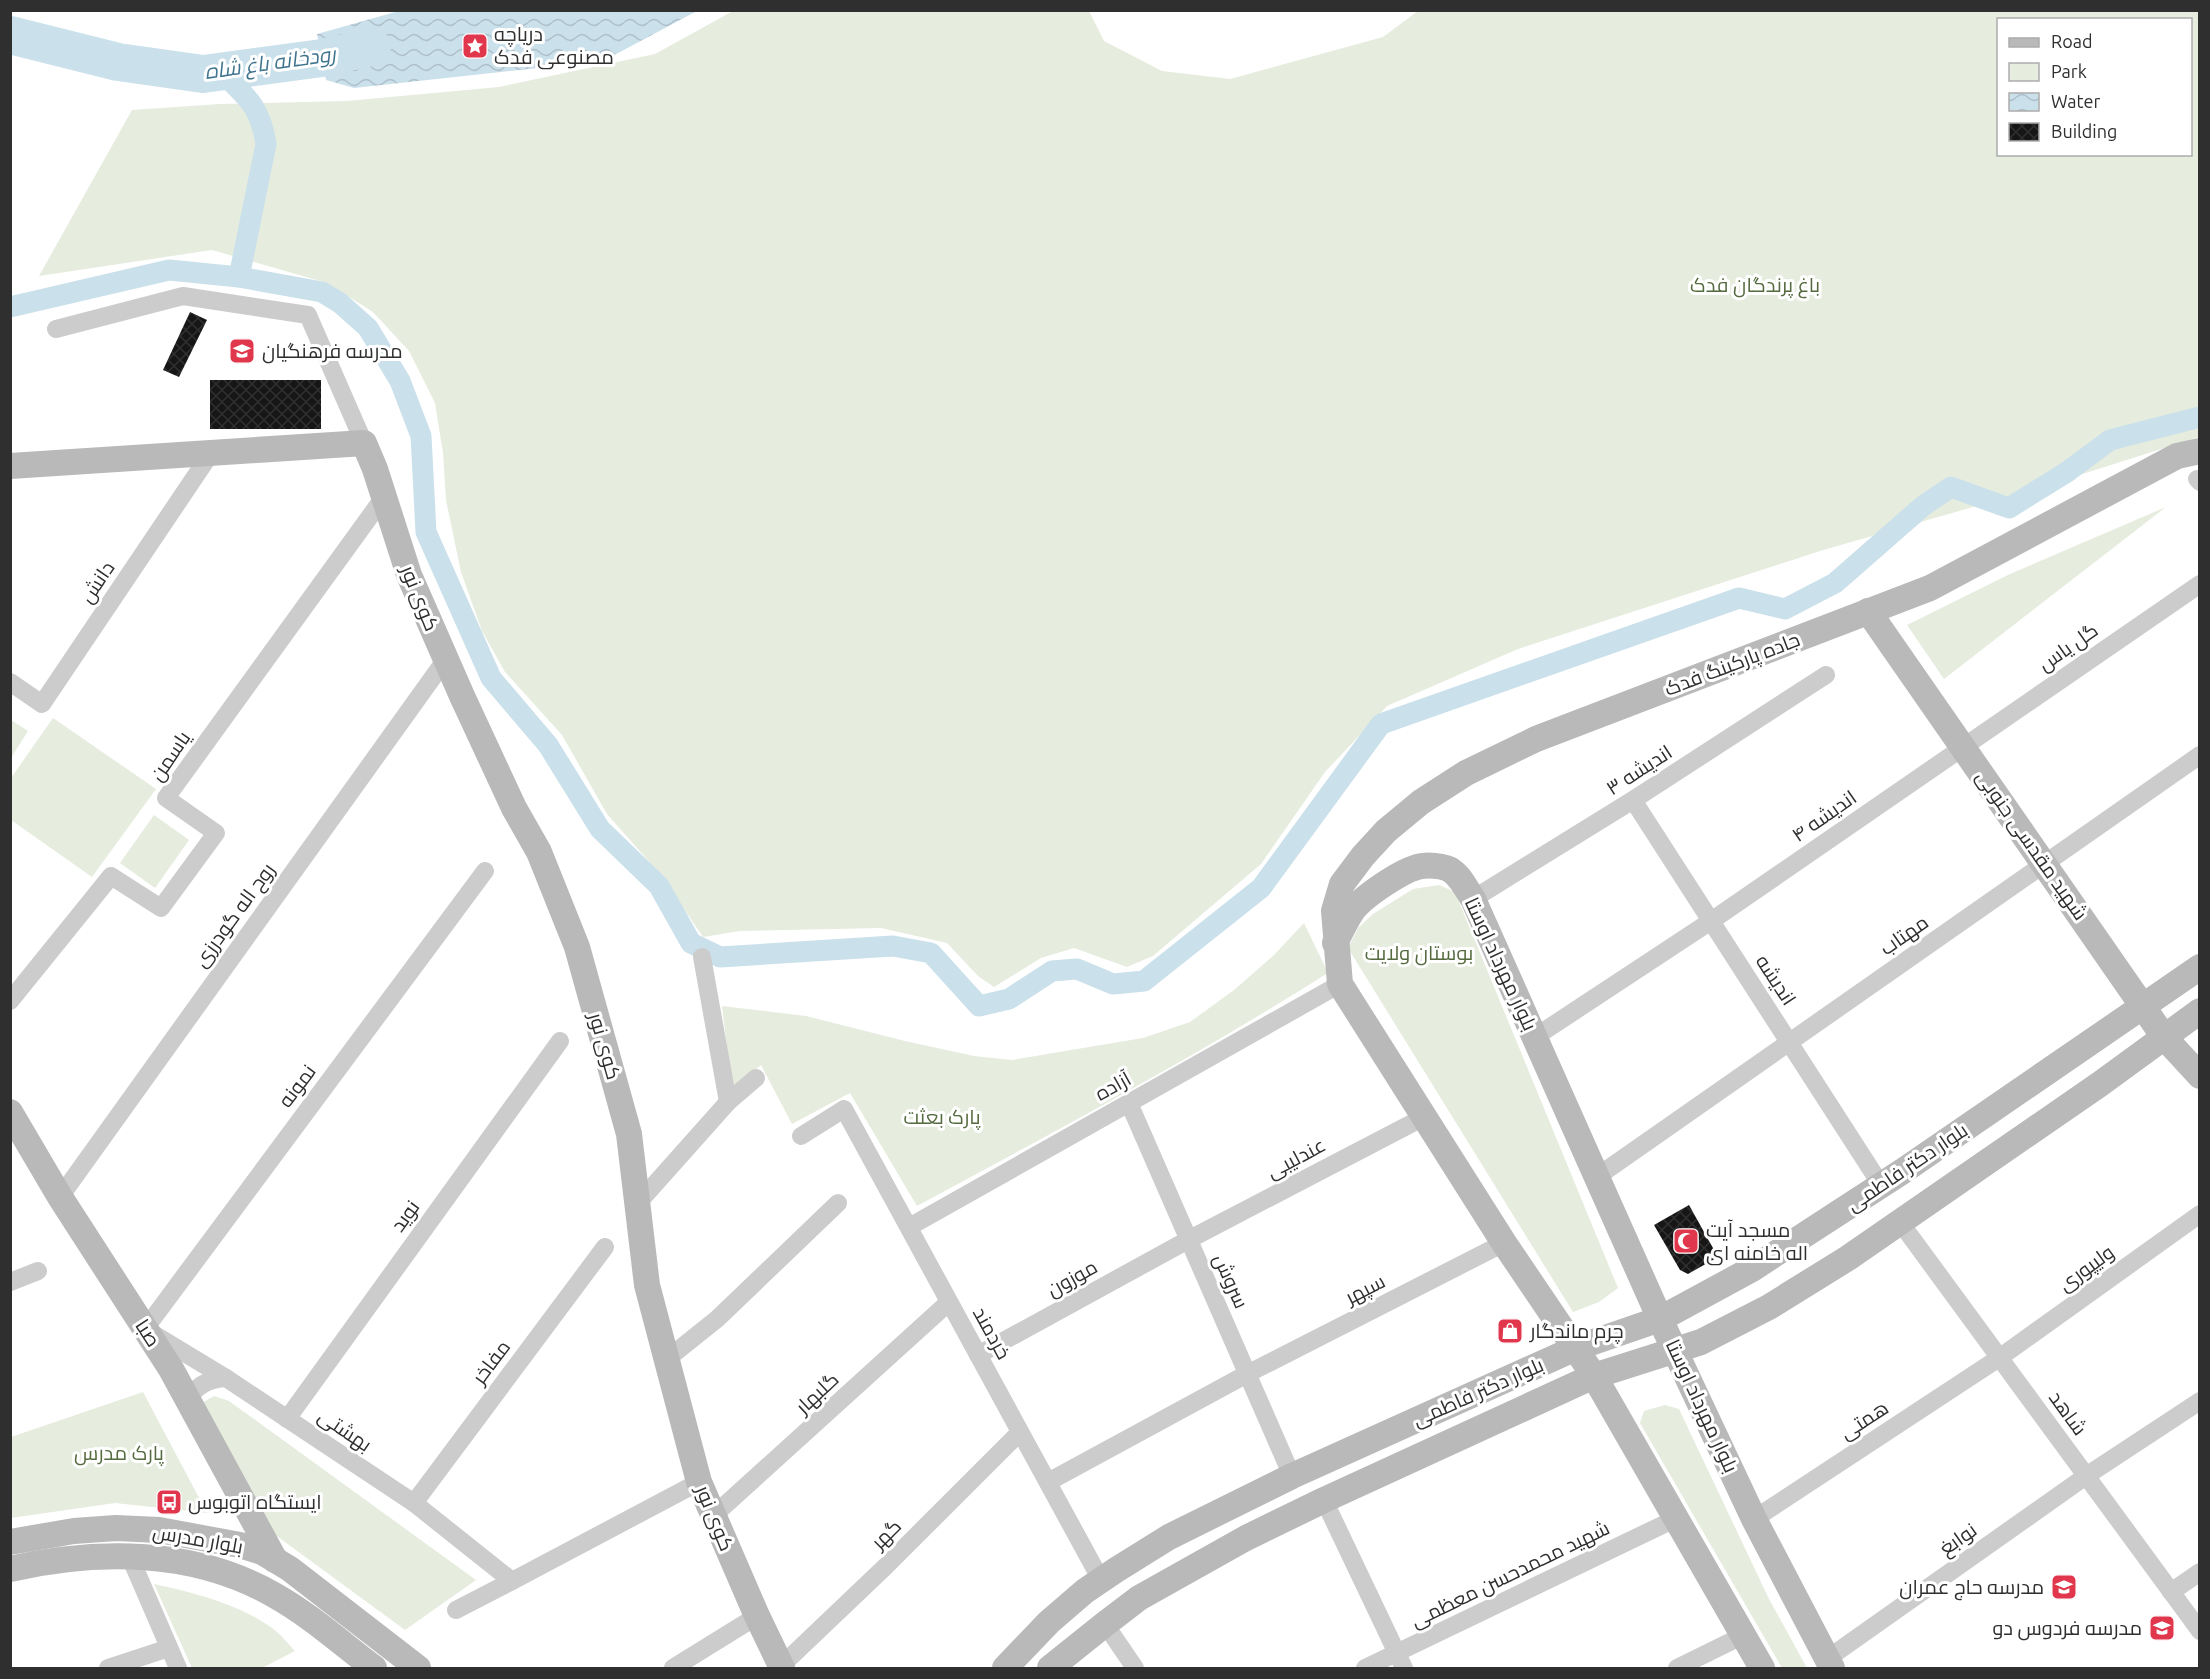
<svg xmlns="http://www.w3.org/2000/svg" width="2210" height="1679" viewBox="0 0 2210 1679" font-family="Ubuntu,Cairo,sans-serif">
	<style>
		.green { fill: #e6ecde; fill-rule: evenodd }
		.water { fill: url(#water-waves) }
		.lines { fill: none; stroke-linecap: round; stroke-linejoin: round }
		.canal { stroke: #cae0eb; stroke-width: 21 }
		.river { stroke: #cae0eb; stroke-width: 38 }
		.building { fill: url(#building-cross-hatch) }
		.street { stroke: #ccc; stroke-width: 18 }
		.secondary { stroke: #b9b9b9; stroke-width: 26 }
		.labels { text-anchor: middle; stroke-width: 6; stroke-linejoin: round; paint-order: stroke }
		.poi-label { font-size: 20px; fill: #2f2f2f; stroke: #fff; text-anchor: start }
		.park-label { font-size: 20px; fill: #556a3e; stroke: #fff }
		.street-label { font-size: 20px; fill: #2f2f2f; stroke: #fff }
		.water-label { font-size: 21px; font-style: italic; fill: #3f748f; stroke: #fff }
	</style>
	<defs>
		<pattern id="water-waves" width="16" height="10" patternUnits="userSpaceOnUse" patternTransform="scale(1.5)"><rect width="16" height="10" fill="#cae0eb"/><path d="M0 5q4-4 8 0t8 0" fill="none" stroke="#aec0ca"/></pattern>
		<pattern id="building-cross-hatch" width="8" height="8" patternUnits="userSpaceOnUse" patternTransform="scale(1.5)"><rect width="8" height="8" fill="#161616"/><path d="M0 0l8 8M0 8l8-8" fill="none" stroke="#303030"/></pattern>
	</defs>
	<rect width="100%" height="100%" fill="#fff"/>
	<!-- green -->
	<g class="green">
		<path d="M733,11H1089L1104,41L1162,71L1230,79L1383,37L1418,11H2199V437L2032,490L1820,551L1518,649L1387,706L1325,772L1261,864L1153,956L1127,967L1074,948L1041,958L994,987L978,976L947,943L881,928L740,931L703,937L660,874L607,814L562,735L505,672L482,631L461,572L446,500L443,453L435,403L409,351L373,312L327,283L212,250L39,276L132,110L220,104L347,101L499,87L655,54ZM1998,20H2190V154H1998Z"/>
		<path d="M2166,507L1944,679L1907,625L2010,574Z"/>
		<path d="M53,718L156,789L92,877L11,820V778Z"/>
		<path d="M11,720L28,731L11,758Z"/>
		<path d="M154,815L189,840L155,888L120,863Z"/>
		<path d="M1439,885L1455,892L1618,1288L1599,1302L1573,1312L1348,948L1358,928L1373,914L1413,889Z"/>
		<path d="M1304,923L1328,973C1195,1057 1056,1131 917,1206L850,1093L792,1124L761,1065L732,1088L722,1006L806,1016L905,1041L974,1056L1012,1060L1143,1038L1190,1022L1234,990L1275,954Z"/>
		<path d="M143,1392L207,1513L115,1503L11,1518V1437Z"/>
		<path d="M214,1396L229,1401L476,1580L405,1630L274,1534L200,1404Z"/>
		<path d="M1665,1405L1679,1409L1769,1599L1807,1668H1782L1640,1423L1644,1411Z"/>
		<path d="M154,1584C192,1592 241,1605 272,1628C281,1634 288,1644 295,1651L262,1668H192Z"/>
	</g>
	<!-- water -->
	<path class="water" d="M399,11V10L697,11L603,61L354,88L326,80L317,34Z"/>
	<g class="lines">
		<!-- canal -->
		<g class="canal">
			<path d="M221,72C247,97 260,106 266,144L239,277"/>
			<path d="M10,307L169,270L239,277L322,292L340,303L368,328L400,381L421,436L426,532L491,678L548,745L600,829L659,886L691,943L720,957L893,946L931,953L979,1006L1009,999L1052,971L1077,969L1113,984L1144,981L1261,888L1381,724L1739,598L1785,609L1835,583L1923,506L1951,487L2009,508L2067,472L2110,440L2200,417"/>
		</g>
		<!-- river -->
		<path class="river" d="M10,35L118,62L203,74L322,58L372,47"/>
	</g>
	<!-- building -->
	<g class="building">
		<path d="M190,312L207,320L179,377L163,370Z"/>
		<rect x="210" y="380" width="111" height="49"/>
		<path d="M1689,1205L1718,1257L1688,1274L1680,1270L1654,1225Z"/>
	</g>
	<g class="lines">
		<!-- street -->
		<g class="street">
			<path d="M56,329L183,296L308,315L364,443"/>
			<path d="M2197,479L2200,482"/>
			<path d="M10,682L42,704L211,453"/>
			<path d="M1633,800L1881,1185"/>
			<path d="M485,871L145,1329L226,1378L414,1503L512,1581L699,1482"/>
			<path d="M1473,899L1633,800L1826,675"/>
			<path d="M702,957L728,1102"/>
			<path d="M10,1001L111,876L161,908L216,833L166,798L384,497"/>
			<path d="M1535,1037L1711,921L2200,584"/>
			<path d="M1129,1103L1292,1476"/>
			<path d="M801,1136L844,1109L1101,1580"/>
			<path d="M1598,1176L2200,755"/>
			<path d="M60,1197L446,659"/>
			<path d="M638,1203L728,1102L756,1078"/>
			<path d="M1900,1222L2200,1631"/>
			<path d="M909,1227L1340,984"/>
			<path d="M10,1282L38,1271"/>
			<path d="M978,1355L1188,1240L1424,1117"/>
			<path d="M667,1359L717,1319L838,1203"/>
			<path d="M187,1398C199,1385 208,1379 226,1378"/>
			<path d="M287,1419L560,1041"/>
			<path d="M1048,1482L1247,1374L1504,1243"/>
			<path d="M1324,1500L1404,1668"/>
			<path d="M414,1503L605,1247"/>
			<path d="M713,1516L949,1302"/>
			<path d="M1754,1519L1999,1358L2200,1214"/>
			<path d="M130,1557L178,1668"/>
			<path d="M2171,1592L2200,1572"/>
			<path d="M456,1610L512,1581"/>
			<path d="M1105,1624L1135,1668"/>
			<path d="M1827,1659L2086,1476L2200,1401"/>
			<path d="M781,1666L886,1566L1020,1432"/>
			<path d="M108,1668L169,1648"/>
			<path d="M673,1668L757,1616"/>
			<path d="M1365,1668L1675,1519"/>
			<path d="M1677,1668L1742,1636"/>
		</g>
		<!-- secondary -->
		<g class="secondary">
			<path d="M10,466L364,443L375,469L409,575L462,696L514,808L539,852L577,947L629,1134L647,1285L699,1482L757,1616L782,1668"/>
			<path d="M1868,611L2164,1037L2200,1076"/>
			<path d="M1335,943C1341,932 1346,920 1353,910C1364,896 1406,867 1423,866C1429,865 1440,866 1446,868C1459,872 1466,889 1473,899L1660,1319L1754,1519L1832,1668"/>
			<path d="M10,1112L60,1197L171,1369L275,1560"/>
			<path d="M10,1542L74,1531L116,1528L159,1530L240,1545L262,1552L290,1569L418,1668"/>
			<path d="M10,1569C98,1549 194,1549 274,1595C310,1615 342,1644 374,1668"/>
			<path d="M1005,1668L1049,1622L1085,1591L1116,1570L1169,1537L1292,1476L1576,1348L1660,1319L1752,1269L1903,1171L2200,967"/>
			<path d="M1050,1668L1105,1624L1139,1598L1246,1538L1324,1500L1594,1376L1701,1342L1769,1307L1848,1258L2100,1084L2200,1011"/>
			<path d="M1762,1668L1594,1376L1504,1243L1340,984L1334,911L1342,884L1363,856L1386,831L1421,802L1466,773L1536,739L1930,588L2177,456L2200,451"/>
		</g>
	</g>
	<!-- icons -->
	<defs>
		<g id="sight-square" transform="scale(1.35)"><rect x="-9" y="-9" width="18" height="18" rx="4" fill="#e0374c" stroke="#fff"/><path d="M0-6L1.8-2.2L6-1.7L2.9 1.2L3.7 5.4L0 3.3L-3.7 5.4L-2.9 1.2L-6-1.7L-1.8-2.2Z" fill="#fff"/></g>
		<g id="school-square" transform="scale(1.35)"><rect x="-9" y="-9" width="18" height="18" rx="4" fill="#e0374c" stroke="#fff"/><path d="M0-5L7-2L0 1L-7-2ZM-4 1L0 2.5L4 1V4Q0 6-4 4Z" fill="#fff"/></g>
		<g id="mosque-square" transform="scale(1.35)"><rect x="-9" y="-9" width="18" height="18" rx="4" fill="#e0374c" stroke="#fff"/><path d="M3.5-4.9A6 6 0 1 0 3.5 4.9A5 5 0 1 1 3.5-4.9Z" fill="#fff"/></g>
		<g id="shop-square" transform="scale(1.35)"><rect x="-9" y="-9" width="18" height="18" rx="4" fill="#e0374c" stroke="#fff"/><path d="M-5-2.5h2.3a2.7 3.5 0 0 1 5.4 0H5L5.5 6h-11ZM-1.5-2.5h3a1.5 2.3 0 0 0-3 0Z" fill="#fff"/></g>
		<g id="bus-square" transform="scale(1.35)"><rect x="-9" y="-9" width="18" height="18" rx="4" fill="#e0374c" stroke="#fff"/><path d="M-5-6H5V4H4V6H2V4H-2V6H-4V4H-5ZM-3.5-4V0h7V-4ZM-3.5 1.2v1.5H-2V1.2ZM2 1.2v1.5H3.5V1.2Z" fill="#fff"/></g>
	</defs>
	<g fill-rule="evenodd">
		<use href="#sight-square" x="475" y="46"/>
		<use href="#school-square" x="242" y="351"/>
		<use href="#mosque-square" x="1686" y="1241"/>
		<use href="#shop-square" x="1510" y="1331"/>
		<use href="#bus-square" x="169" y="1502"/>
		<use href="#school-square" x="2064" y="1587"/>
		<use href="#school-square" x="2162" y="1628"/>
	</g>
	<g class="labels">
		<!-- poi labels -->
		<g class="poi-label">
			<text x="494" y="41">دریاچه<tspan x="494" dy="23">مصنوعی فدک</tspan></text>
			<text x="262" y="358">مدرسه فرهنگیان</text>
			<text x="1706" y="1237">مسجد آیت<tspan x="1706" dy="23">اله خامنه ای</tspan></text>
			<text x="1530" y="1338">چرم ماندگار</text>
			<text x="188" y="1509">ایستگاه اتوبوس</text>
			<text x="2044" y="1594" text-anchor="end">مدرسه حاج عمران</text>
			<text x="2142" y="1635" text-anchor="end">مدرسه فردوس دو</text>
		</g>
		<!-- park labels -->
		<g class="park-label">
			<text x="1755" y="292">باغ پرندگان فدک</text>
			<text x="1419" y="960">بوستان ولایت</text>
			<text x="942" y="1124">پارک بعثت</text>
			<text x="119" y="1460">پارک مدرس</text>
		</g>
		<!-- street labels -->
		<g class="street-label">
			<text transform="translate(97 582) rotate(-56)" y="7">دانش</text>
			<text transform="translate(420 598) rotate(68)" y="7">کوی نور</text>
			<text transform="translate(2068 647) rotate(-35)" y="7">گل یاس</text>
			<text transform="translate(1732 664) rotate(-21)" y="7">جاده پارکینگ فدک</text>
			<text transform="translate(170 756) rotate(-56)" y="7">یاسمن</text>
			<text transform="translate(1639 770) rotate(-33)" y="7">اندیشه ۳</text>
			<text transform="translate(1824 816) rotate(-35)" y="7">اندیشه ۴</text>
			<text transform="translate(2032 845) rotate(55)" y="7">شهید مقدسی جنوبی</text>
			<text transform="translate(234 915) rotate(-54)" y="7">روح اله گودرزی</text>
			<text transform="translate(1904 935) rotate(-35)" y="7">مهتاب</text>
			<text transform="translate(1501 964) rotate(65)" y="7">بلوار مهرداد اوستا</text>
			<text transform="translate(1776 980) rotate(57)" y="7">اندیشه</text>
			<text transform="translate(605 1046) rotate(74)" y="7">کوی نور</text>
			<text transform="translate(297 1086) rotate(-53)" y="7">نمونه</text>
			<text transform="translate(1113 1086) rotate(-29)" y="7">آزاده</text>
			<text transform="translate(1296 1158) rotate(-28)" y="7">عندلیبی</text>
			<text transform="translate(1907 1167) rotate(-34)" y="7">بلوار دکتر فاطمی</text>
			<text transform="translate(405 1216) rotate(-54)" y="7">نوید</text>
			<text transform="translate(2086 1268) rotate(-36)" y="7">ولیپوری</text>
			<text transform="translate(1072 1278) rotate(-29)" y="7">موزون</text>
			<text transform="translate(1231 1281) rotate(66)" y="7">سروش</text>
			<text transform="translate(1365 1289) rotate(-27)" y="7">سپهر</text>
			<text transform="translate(148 1333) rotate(57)" y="7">صبا</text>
			<text transform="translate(992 1333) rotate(61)" y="7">خردمند</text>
			<text transform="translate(491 1362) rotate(-53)" y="7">مفاخر</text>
			<text transform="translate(1478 1392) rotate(-24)" y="7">بلوار دکتر فاطمی</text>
			<text transform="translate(817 1393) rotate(-43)" y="7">گلبهار</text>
			<text transform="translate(1702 1406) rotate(65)" y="7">بلوار مهرداد اوستا</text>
			<text transform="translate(2068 1413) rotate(54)" y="7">شاهد</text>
			<text transform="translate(1864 1420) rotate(-33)" y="7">همتی</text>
			<text transform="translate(345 1430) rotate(34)" y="7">بهشتی</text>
			<text transform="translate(715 1518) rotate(68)" y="7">کوی نور</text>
			<text transform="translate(886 1534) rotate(-45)" y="7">گهر</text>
			<text transform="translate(198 1539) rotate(10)" y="7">بلوار مدرس</text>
			<text transform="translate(1958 1539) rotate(-35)" y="7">نوابغ</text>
			<text transform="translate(1510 1574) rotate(-26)" y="7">شهید محمدحسن معظمی</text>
		</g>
		<!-- water labels -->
		<g class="water-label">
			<text transform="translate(270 63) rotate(-8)" y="7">رودخانه باغ شاه</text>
		</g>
	</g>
	<!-- border -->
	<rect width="2210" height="1679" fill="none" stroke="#2f2f2f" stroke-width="24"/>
	<!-- legend -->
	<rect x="1997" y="18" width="195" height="138" fill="#ffffff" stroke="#acacac" stroke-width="1.5"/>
	<rect x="2009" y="38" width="30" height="9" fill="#b9b9b9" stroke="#acacac" stroke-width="1.5"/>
	<text x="2051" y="48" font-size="18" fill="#2f2f2f">Road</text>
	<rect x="2009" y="63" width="30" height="18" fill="#e6ecde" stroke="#acacac" stroke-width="1.5"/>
	<text x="2051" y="78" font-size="18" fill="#2f2f2f">Park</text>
	<rect x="2009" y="93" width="30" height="18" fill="url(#water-waves)" stroke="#acacac" stroke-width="1.5"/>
	<text x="2051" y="108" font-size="18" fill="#2f2f2f">Water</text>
	<rect x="2009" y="123" width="30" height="18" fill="url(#building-cross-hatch)" stroke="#acacac" stroke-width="1.5"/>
	<text x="2051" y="138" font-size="18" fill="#2f2f2f">Building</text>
</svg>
